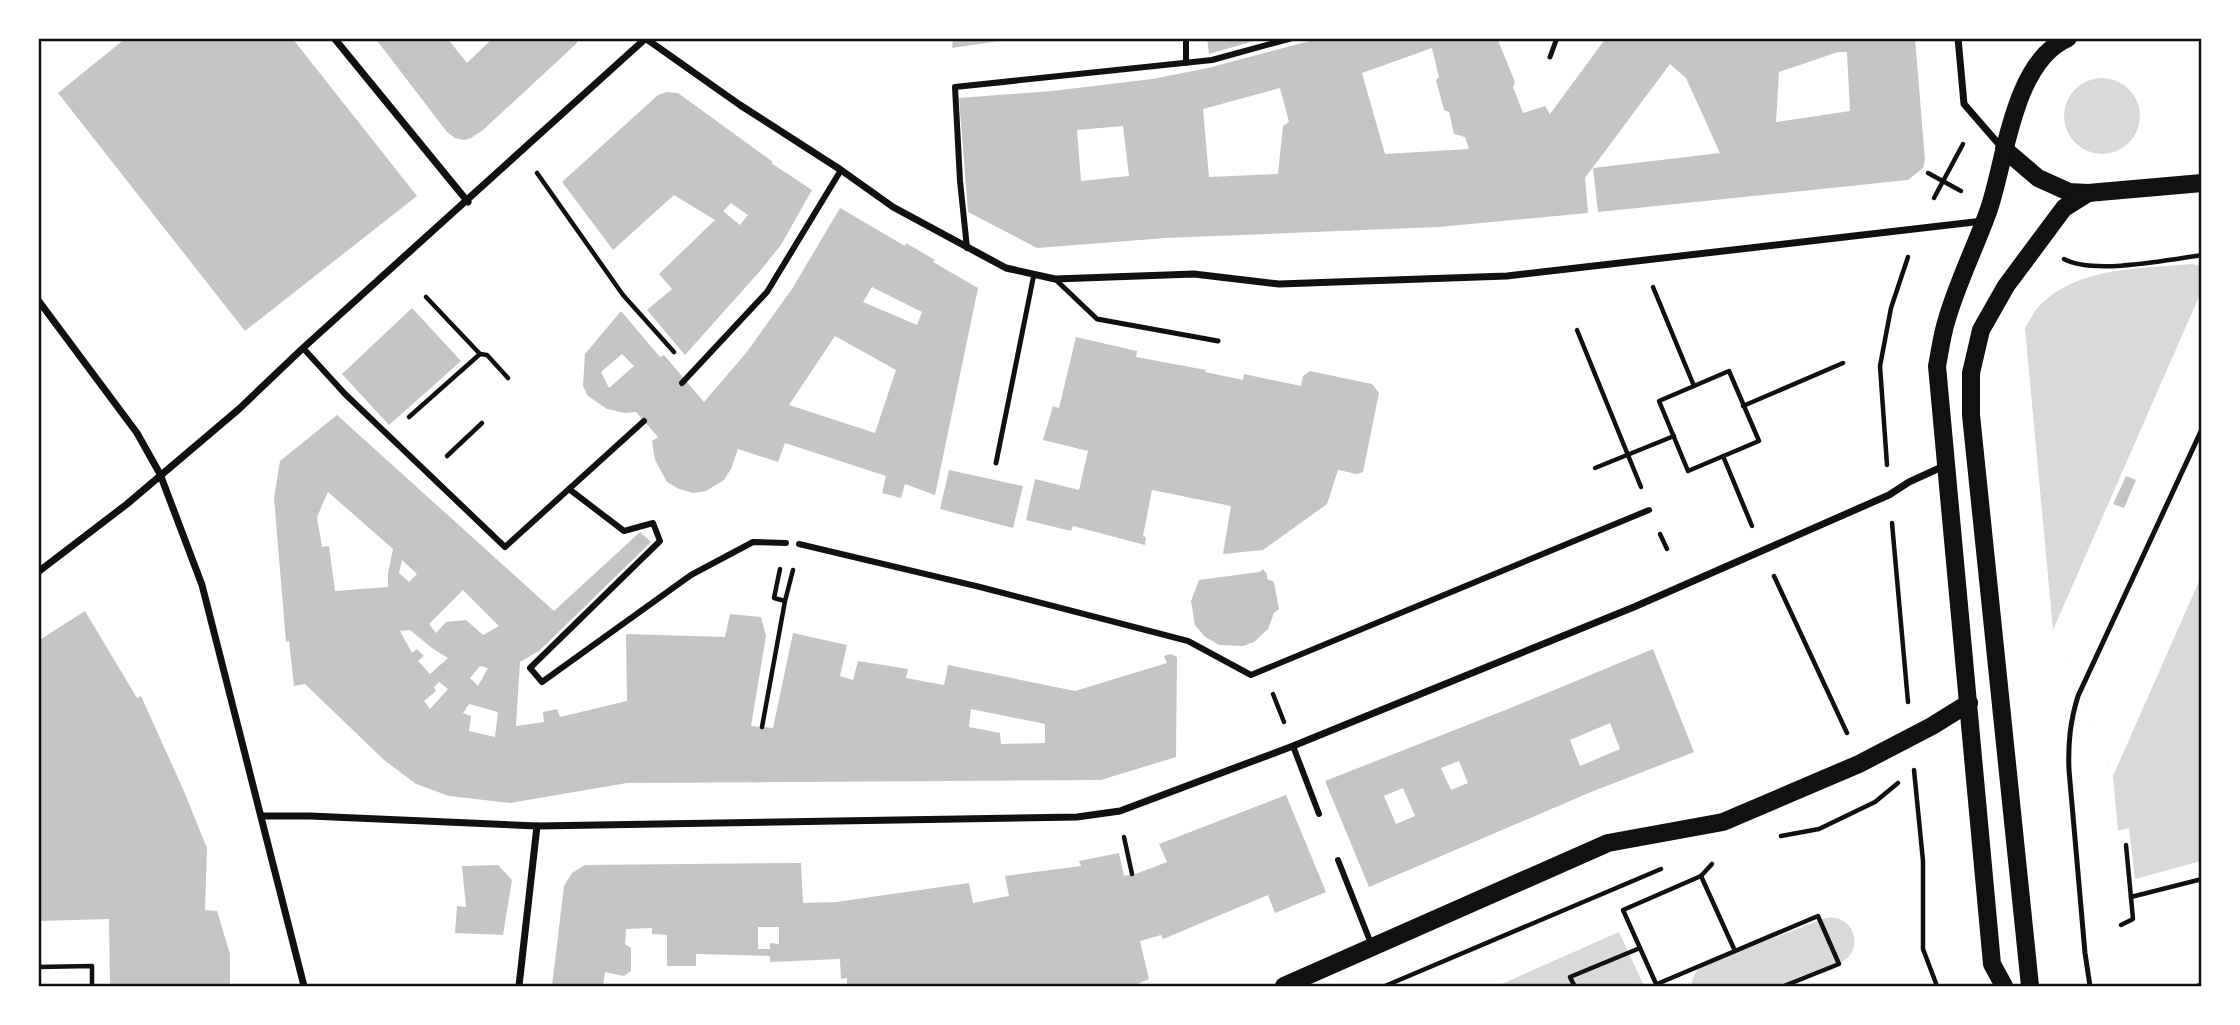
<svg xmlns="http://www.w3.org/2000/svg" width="2240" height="1025" viewBox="0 0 2240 1025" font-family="'Fira Sans',sans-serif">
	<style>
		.water { fill: #d9d9d9 }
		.pier { fill: #fff }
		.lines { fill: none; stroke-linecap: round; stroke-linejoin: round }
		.canal { stroke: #d9d9d9; stroke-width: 47 }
		.building { fill: #c4c4c4; fill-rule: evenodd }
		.path { stroke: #111; stroke-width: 4.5 }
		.service { stroke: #111; stroke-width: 5 }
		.pedestrian { stroke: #111; stroke-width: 6 }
		.minor { stroke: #111; stroke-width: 7 }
		.primary { stroke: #111; stroke-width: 18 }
		.neatline { fill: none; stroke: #111; stroke-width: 2.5 }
	</style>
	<rect width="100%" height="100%" fill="#fff"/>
	<!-- water -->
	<g class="water">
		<circle cx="2102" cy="116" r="38"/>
		<path d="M2192,264L2201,266V861L2135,879L2129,828L2118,831L2113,776L2053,630L2025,328C2030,320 2034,311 2040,305C2079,266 2142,269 2192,264Z"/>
		<path d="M1619,932L1644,986H1497Z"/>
	</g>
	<!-- pier -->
	<path class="pier" d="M2201,292V577L2113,776L2053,630Z"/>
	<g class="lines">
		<!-- canal -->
		<path class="canal" d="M1715,986L1831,941"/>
	</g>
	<!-- building -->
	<g class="building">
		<path d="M126,38H292L417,196L245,331L58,93Z"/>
		<path d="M375,38H447L467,63L493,38H579L576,44L483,130L471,138L464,140L455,138L447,132Z"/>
		<path d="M953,38H1005V40L952,48Z"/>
		<path d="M1207,38H1261V39L1209,54Z"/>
		<path d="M1321,38H1497L1515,82L1513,87L1523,113L1545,106L1550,114L1606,38H1915L1925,160L1923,168L1908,180L1598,212L1593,168L1720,153L1686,78L1670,64L1585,178L1588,213L1439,227L1166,238L1037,248L968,212L959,98L1052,91L1152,79L1208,68ZM1432,48L1439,77L1436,80L1444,110L1449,112L1454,134L1465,137L1469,149L1385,154L1362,73ZM1838,52H1847L1850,111L1776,122L1779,72ZM1280,88L1289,122L1283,126L1278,174L1209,177L1203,109ZM1123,126L1129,176L1081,181L1077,130Z"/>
		<path d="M667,92L678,93L773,162L771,163L812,190L781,245L760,271L685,355L647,310L672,289L659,274L715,220L674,195L613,250L562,182L658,95ZM731,203L748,215L740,225L723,211Z"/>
		<path d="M840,208L905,246L906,243L935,260L933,262L978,288L935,495L905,484L901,498L882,493L886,476L785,443L778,462L738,449L731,469L724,480L706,491L693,493L679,489L667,482L655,460L652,441L658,437L636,412L625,413L607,409L588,396L583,386L585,354L621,311L660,357L664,355L704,402L746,353L792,289ZM872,287L922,312L917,325L863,302ZM835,336L896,370L875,433L789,405ZM622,354L634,366L609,388L601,372Z"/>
		<path d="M412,308L461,361L389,425L342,374Z"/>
		<path d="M1076,337L1137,351L1136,357L1206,370L1205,372L1243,380L1244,374L1301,386L1303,376L1310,371L1372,384L1379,393L1363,472L1357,474L1338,470L1327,504L1263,550L1223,554L1231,506L1152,490L1143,536L1146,537L1145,545L1073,526L1071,531L1026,520L1035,479L1079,490L1088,451L1043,440L1053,406L1059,408Z"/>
		<path d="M337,415L554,611L640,532L651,542L539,651L520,662L516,726L544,722L543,712L557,709L560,717L627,701L626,634L725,637L730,614L761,617L766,636L751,726L773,728L793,633L847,645L840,676L853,680L858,661L908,669L906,678L944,685L948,665L1075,691L1167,663L1164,656L1171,654L1177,657L1176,757L1101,780L627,783L510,803L449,796L416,784L384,760L305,684L294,686L289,641L286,642L274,498L280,461ZM328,492L393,549L388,573V587L335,591L329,546L322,547L317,517ZM402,560L417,574L409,582L399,573ZM463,590L499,626L483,635L466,620L446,622L436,633L429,624ZM410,630L432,648L448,658L430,674L418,661L424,656L417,649L412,653L400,631ZM480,666L488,668L478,686L470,678ZM439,682L448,689L430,709L424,701L436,691L434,687ZM469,704L498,712L495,737L469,731L471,716L463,713ZM971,709L1045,724V743L1001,744L1000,733L969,727Z"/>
		<path d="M949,470L1023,486L1013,528L940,509Z"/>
		<path d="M2126,476L2136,480L2124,508L2113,504Z"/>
		<path d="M1263,569L1267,574V579L1274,582L1279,609L1274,613L1268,629L1254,642L1243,646L1219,645L1204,636L1195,625L1191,601L1199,580L1259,572Z"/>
		<path d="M85,611L137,698L141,696L183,789L207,848L205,910L217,911L230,954V986H110L109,919L38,921V641Z"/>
		<path d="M1653,649L1694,752L1591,792L1369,887L1325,781L1508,709ZM1610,723L1620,749L1580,766L1570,740ZM1459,761L1468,783L1451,790L1441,768ZM1403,788L1415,816L1396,824L1384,796Z"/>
		<path d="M1286,795L1326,892L1275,913L1268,895L1163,939L1161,935L1140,941L1149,979L1133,986H847V978L841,979L840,959L770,962V956L696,954V966H667V935L652,934V928L626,929L625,944L631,948V971L624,976L605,972L603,986H552L564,886L572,873L585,865L801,863L803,903L836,902L969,883L973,903L1009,896L1005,876L1081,866L1079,861L1119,853L1124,876L1138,873L1167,862L1159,844ZM758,927H779V944L770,943V949H758Z"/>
		<path d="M498,865L512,880L503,935L455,933L457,906L466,907L462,866Z"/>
	</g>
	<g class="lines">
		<!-- path -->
		<g class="path">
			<path d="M537,173L623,295L674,352"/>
			<path d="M1928,173L1961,191"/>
			<path d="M1934,198L1963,144"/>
			<path d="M2064,259C2093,275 2168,260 2202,255"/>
			<path d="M1653,287L1694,386"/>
			<path d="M1577,330L1641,487"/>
			<path d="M480,354L487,355L508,378"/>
			<path d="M1729,371L1759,441L1688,471L1659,401Z"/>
			<path d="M1743,406L1843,363"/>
			<path d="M409,417L480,354L426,297"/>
			<path d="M447,456L482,423"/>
			<path d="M1723,456L1752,526"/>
			<path d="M1887,465L1880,366L1891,308L1908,257"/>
			<path d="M1595,468L1674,436"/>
			<path d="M1892,523L1908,702"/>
			<path d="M1660,534L1667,549"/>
			<path d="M780,569L774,598L785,601"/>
			<path d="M1774,576L1847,733"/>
			<path d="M1273,694L1284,722"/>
			<path d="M762,727L785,601L793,570"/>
			<path d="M1914,770L1923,861V949L1937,986"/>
			<path d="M1781,836L1819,829L1875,802L1898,783"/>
			<path d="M1124,837L1132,874"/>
			<path d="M1701,876L1735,951"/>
			<path d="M2131,897L2202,879"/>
			<path d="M2121,925L2133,919L2126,845"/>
			<path d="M38,967L92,966V986"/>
			<path d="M1657,984L1818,916L1839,964L1784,986"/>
			<path d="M1574,985L1570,977L1640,948"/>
			<path d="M1385,986L1661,869"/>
			<path d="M1657,986L1623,910L1701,876L1712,864"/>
		</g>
		<!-- service -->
		<g class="service">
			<path d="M1550,57L1557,38"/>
			<path d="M1055,279L1097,319L1218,341"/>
			<path d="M996,463L1034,274"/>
			<path d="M2090,986L2085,953L2069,770C2068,743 2070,722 2078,696L2202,429"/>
			<path d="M2198,986L2202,985"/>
		</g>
		<!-- pedestrian -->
		<g class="pedestrian">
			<path d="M1186,38V63"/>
			<path d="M967,248L960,181L955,87L1212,60L1292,38"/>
			<path d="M303,348L345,394L505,547L644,421"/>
			<path d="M682,383L767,292L841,170"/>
			<path d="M569,489L624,531L653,523L660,541L530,668L542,682L691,575L753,542L786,543"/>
			<path d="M799,544L980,587L1188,641L1251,675L1649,510"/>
			<path d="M1293,746L1319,814"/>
			<path d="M1338,860L1372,946"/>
		</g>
		<!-- minor -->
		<g class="minor">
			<path d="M334,38L468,202"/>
			<path d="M645,38L740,105L841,170L893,207L1006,268L1055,279L1194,274L1279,284L1507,276L1983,221"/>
			<path d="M1958,38L1964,104L2003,149"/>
			<path d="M38,300L137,433L160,474L202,585L304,986"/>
			<path d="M38,572L127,504L239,409L303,348L645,39"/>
			<path d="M262,816H310L537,826L1077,817L1120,811L1293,746L1634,607L1889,495L1909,482L1944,466"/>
			<path d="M519,986L537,826"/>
		</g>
		<!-- primary -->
		<g class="primary">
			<path d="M2004,149L2038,178L2069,192L2088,193L2202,183"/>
			<path d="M1284,986L1608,843L1723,822L1859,764L1932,726L1969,703"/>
			<path d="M2004,986L1992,964L1937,366C1940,351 1942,334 1947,319C1958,281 1976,246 1989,209C2006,159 2013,62 2068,38"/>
			<path d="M2030,986L1971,415V373L1981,330L2006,286L2064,208L2088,193"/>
		</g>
	</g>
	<!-- border -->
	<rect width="2240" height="1025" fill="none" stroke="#ffffff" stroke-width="80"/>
	<rect x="40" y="40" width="2160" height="945" class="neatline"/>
</svg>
